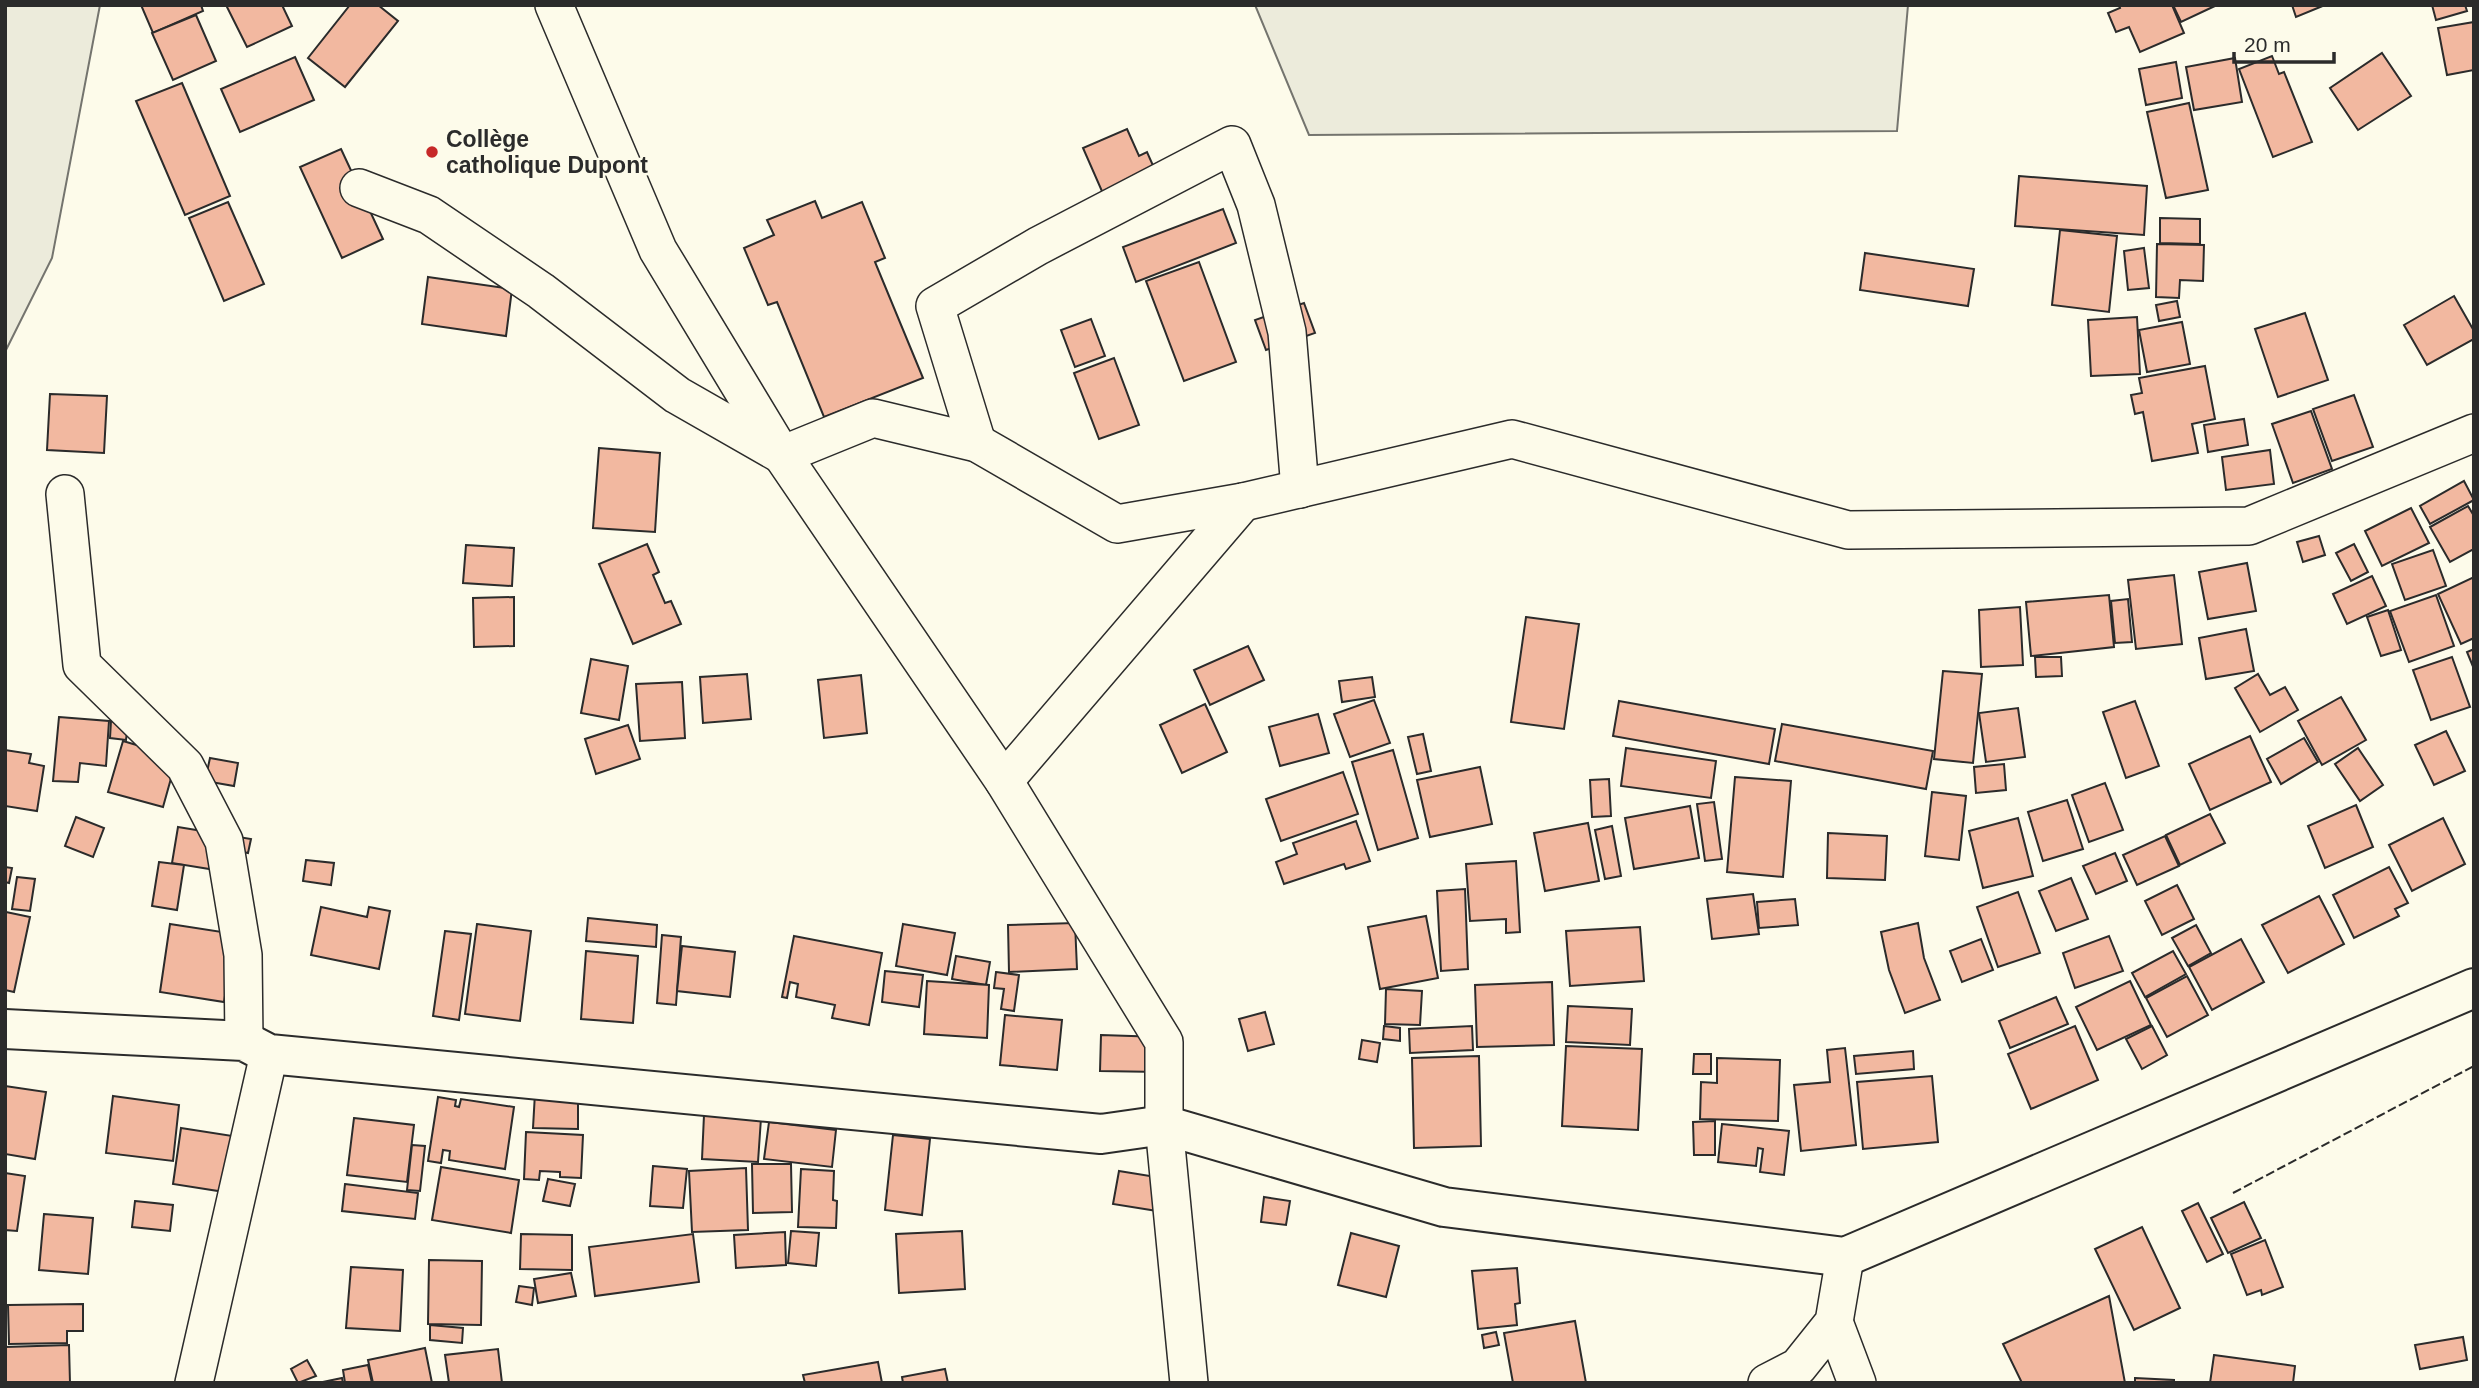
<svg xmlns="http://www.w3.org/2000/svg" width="2479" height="1388" viewBox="0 0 2479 1388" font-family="Helvetica,sans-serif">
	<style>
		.green { fill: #ecebdb; stroke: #74746e; stroke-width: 2 }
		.building { fill: #f2b8a0; stroke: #2b2b2b; stroke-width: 2 }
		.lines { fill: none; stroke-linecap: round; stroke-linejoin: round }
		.minor-casing { stroke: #2b2b2b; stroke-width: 40 }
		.major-casing { stroke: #2b2b2b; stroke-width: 42 }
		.minor { stroke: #fdfbea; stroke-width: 37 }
		.major { stroke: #fdfbea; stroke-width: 38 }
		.fence { stroke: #2b2b2b; stroke-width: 2; stroke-dasharray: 9 3.5; stroke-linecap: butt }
		.poi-dot { fill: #c62828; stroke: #fdfbea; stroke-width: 2.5 }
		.labels { text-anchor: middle; stroke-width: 5; stroke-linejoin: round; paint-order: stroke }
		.poi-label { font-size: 23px; font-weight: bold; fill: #2b2b2b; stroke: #fdfbea; text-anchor: start }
	</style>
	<rect width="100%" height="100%" fill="#fdfbea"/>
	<!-- green -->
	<g class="green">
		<path d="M5,5H100L52,258L5,352Z"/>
		<path d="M1255,5H1908L1897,131L1309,135Z"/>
	</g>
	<!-- building -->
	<g class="building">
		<path d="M141,5H201L203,11L153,33Z"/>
		<path d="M226,5H282L292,26L247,47Z"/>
		<path d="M350,5H378L398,21L345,87L308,58Z"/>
		<path d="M2119,5H2172L2184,33L2140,52L2129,27L2116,32L2108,13L2120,8Z"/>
		<path d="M2173,5H2217L2181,22Z"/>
		<path d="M2292,5H2325L2296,17Z"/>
		<path d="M2432,5H2465L2467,11L2436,20Z"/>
		<path d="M196,15L216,61L173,80L152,33Z"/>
		<path d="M2474,22V70L2447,75L2438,28Z"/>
		<path d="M2382,53L2411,96L2358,130L2330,88Z"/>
		<path d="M2272,56L2279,74L2284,72L2312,142L2273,157L2239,69Z"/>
		<path d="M295,57L314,100L240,132L221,89Z"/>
		<path d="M2235,58L2242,102L2194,110L2186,67Z"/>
		<path d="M2176,62L2182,98L2146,105L2139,69Z"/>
		<path d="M182,83L230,196L185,215L136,101Z"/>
		<path d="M2189,103L2208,190L2166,198L2147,112Z"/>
		<path d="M1127,129L1139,156L1147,152L1155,170L1108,205L1083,148Z"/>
		<path d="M341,149L383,239L342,258L300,167Z"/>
		<path d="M2019,176L2147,186L2144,235L2015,226Z"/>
		<path d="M815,201L822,218L862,202L885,258L875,262L923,378L824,417L777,302L768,305L744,248L774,235L767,220Z"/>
		<path d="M228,202L264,284L224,301L189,218Z"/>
		<path d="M1223,209L1236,243L1136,282L1123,247Z"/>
		<path d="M2160,218L2200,219V244L2160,243Z"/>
		<path d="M2060,230L2117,236L2109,312L2052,305Z"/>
		<path d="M2157,244L2204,245L2203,281L2180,280L2179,298L2156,297Z"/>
		<path d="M2144,248L2149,288L2128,290L2124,251Z"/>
		<path d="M1865,253L1974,269L1968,306L1860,290Z"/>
		<path d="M1199,262L1236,362L1184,381L1146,281Z"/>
		<path d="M428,277L512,289L506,336L422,324Z"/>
		<path d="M2454,296L2474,331V339L2427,365L2404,325Z"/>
		<path d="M2177,301L2180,317L2159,321L2156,305Z"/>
		<path d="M1304,303L1315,333L1266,350L1255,320Z"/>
		<path d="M2305,313L2328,380L2278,397L2255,329Z"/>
		<path d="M2137,317L2140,374L2091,376L2088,320Z"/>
		<path d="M1091,319L1105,356L1075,367L1061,330Z"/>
		<path d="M2182,322L2190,364L2147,372L2139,330Z"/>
		<path d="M1114,358L1139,425L1099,439L1074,373Z"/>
		<path d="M2205,366L2215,419L2192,424L2198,453L2152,461L2143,412L2135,414L2131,395L2142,393L2139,378Z"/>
		<path d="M50,394L107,396L104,453L47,450Z"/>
		<path d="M2354,395L2373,447L2332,461L2313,409Z"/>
		<path d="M2311,411L2332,469L2293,483L2272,424Z"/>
		<path d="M2244,419L2248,445L2208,452L2204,425Z"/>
		<path d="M599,448L660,453L655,532L593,528Z"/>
		<path d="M2270,450L2274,484L2226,490L2222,457Z"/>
		<path d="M2464,481L2474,500L2430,524L2420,506Z"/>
		<path d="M2468,506L2474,516V549L2450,562L2430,527Z"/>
		<path d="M2411,508L2429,543L2382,566L2365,531Z"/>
		<path d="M2319,536L2325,555L2303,562L2297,542Z"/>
		<path d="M647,544L659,572L653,575L665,603L671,601L681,624L633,644L599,564Z"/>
		<path d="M2354,544L2368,572L2351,581L2336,553Z"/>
		<path d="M466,545L514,548L512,586L463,583Z"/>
		<path d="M2433,550L2446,586L2405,600L2392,564Z"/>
		<path d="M2247,563L2256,611L2208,619L2199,572Z"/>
		<path d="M2174,575L2182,644L2136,649L2128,580Z"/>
		<path d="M2372,576L2386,606L2347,624L2333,594Z"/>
		<path d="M2474,577V638L2461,644L2438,594Z"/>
		<path d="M2109,595L2114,647L2031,656L2026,602Z"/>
		<path d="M2436,595L2454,646L2409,662L2390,611Z"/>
		<path d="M514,597V646L474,647L473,598Z"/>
		<path d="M2128,599L2132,642L2115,643L2111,601Z"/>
		<path d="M2020,607L2023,665L1981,667L1979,610Z"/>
		<path d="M2388,610L2401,650L2381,656L2367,617Z"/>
		<path d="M1526,617L1579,624L1564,729L1511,722Z"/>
		<path d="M2246,629L2254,671L2206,679L2199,638Z"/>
		<path d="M1248,646L1264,680L1210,705L1194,670Z"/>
		<path d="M2474,649V669L2467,652Z"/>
		<path d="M2035,657H2061L2062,676L2036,677Z"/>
		<path d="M2452,657L2470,707L2431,720L2413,670Z"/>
		<path d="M591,659L628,666L619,720L581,713Z"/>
		<path d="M1943,671L1982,674L1973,763L1934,759Z"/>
		<path d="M747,674L751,719L703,723L700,677Z"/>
		<path d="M2258,674L2270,695L2285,687L2298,710L2260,732L2235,688Z"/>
		<path d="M861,675L867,733L824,738L818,680Z"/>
		<path d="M1372,677L1375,697L1342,702L1339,681Z"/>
		<path d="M682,682L685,738L640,741L636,684Z"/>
		<path d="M2341,697L2366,740L2322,765L2298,721Z"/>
		<path d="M1374,700L1390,743L1350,757L1334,714Z"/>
		<path d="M1619,701L1775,729L1769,764L1613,736Z"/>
		<path d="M2135,701L2159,766L2126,778L2103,712Z"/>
		<path d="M1205,704L1227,752L1182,773L1160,725Z"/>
		<path d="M2018,708L2025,757L1986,762L1979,713Z"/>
		<path d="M1318,714L1329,753L1280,766L1269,727Z"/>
		<path d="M59,717L109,721L106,766L80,763L78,782L53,781Z"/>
		<path d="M111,721L128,723L126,740L110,738Z"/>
		<path d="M1782,724L1933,751L1926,789L1775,761Z"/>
		<path d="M628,725L640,759L596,774L585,739Z"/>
		<path d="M2446,731L2465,771L2434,785L2415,745Z"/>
		<path d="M1423,734L1431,771L1417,774L1408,737Z"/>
		<path d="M2250,736L2271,782L2210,810L2189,764Z"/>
		<path d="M2304,738L2318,762L2281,784L2267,759Z"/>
		<path d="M123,741L177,757L163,807L108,792Z"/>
		<path d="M1626,748L1716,761L1711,798L1621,786Z"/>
		<path d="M2358,748L2383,785L2360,801L2335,764Z"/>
		<path d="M5,750L31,754L29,763L44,766L37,811L5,806Z"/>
		<path d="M1393,750L1418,838L1378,850L1352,762Z"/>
		<path d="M210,758L238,763L234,786L205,781Z"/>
		<path d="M2004,764L2006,790L1976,793L1974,767Z"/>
		<path d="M1480,767L1492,824L1430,837L1417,780Z"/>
		<path d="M1343,772L1358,814L1281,841L1266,799Z"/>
		<path d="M1735,777L1791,781L1783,877L1727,872Z"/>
		<path d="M1609,779L1611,816L1592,817L1590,780Z"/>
		<path d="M2105,783L2123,830L2089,842L2072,795Z"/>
		<path d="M1932,792L1966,796L1959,860L1925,856Z"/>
		<path d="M2067,800L2083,849L2043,861L2028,812Z"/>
		<path d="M1714,802L1722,859L1705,861L1697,804Z"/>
		<path d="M2356,805L2373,847L2325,868L2308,826Z"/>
		<path d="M1690,806L1699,858L1634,869L1625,818Z"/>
		<path d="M2210,814L2225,843L2180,865L2166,835Z"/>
		<path d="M76,817L104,828L93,857L65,846Z"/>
		<path d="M2018,818L2033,876L1983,888L1969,831Z"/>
		<path d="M2443,818L2465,864L2412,891L2389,845Z"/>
		<path d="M1356,821L1370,861L1346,869L1344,864L1284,884L1276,862L1297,854L1293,843Z"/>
		<path d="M1588,823L1599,881L1545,891L1534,833Z"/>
		<path d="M1612,826L1621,876L1605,879L1595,830Z"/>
		<path d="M178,827L251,839L248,853L238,851L234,873L172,863Z"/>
		<path d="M1828,833L1887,836L1885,880L1827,878Z"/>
		<path d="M2165,836L2179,866L2137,885L2123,855Z"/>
		<path d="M2115,853L2127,881L2096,894L2083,866Z"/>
		<path d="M306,860L334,863L331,885L303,881Z"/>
		<path d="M1516,861L1520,932L1506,933V919L1470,921L1466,864Z"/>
		<path d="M159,862L184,865L177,910L152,906Z"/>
		<path d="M5,867L12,868L9,883L5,882Z"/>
		<path d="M2389,867L2408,903L2395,909L2399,916L2354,938L2333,895Z"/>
		<path d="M17,877L35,879L30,911L12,909Z"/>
		<path d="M2071,878L2088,919L2056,931L2039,891Z"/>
		<path d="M2177,885L2194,919L2162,935L2145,901Z"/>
		<path d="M1465,889L1468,969L1441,971L1437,891Z"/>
		<path d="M2018,892L2040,953L1998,967L1977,907Z"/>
		<path d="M1753,894L1759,934L1712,939L1707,899Z"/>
		<path d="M2319,896L2344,944L2288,973L2262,925Z"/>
		<path d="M1795,899L1798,925L1759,928L1757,902Z"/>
		<path d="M321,907L367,917L369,907L390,911L379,969L311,955Z"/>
		<path d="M6,912L30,917L14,992L5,990Z"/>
		<path d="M1426,916L1438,978L1380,989L1368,927Z"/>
		<path d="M588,918L657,925L656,947L586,941Z"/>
		<path d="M1075,923L1077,969L1009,972L1008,925Z"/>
		<path d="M1918,923L1924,958L1940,1000L1905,1013L1889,970L1881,932Z"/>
		<path d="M170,924L235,934L224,1002L160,992Z"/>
		<path d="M477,924L531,931L520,1021L465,1014Z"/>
		<path d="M903,924L955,933L947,975L896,966Z"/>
		<path d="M2196,925L2211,953L2188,966L2172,938Z"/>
		<path d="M1640,927L1644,981L1570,986L1566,931Z"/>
		<path d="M445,931L471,934L459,1020L433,1016Z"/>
		<path d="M662,935L681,937L676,1005L657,1003Z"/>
		<path d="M794,936L882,953L869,1025L832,1018L835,1005L796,997L798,984L790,982L787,998L782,997Z"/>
		<path d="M2109,936L2123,971L2075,988L2063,953Z"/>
		<path d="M1981,939L1993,970L1962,982L1950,951Z"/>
		<path d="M2241,939L2264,982L2212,1010L2189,967Z"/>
		<path d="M682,946L735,952L730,997L677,991Z"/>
		<path d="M586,951L638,956L633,1023L581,1019Z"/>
		<path d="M2173,951L2186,974L2145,997L2132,973Z"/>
		<path d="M956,956L990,962L986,985L952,979Z"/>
		<path d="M885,971L923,975L919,1007L882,1002Z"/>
		<path d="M996,972L1019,975L1014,1011L1001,1009L1004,989L994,988Z"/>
		<path d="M2187,976L2208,1015L2167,1037L2146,998Z"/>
		<path d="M927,981L989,985L987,1038L924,1034Z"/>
		<path d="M2130,981L2151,1025L2097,1050L2076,1007Z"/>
		<path d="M1552,982L1554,1045L1477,1047L1475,985Z"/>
		<path d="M1386,989L1422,991L1420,1025L1385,1024Z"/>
		<path d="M2056,997L2068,1024L2010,1048L1999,1021Z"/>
		<path d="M1568,1006L1632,1009L1630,1045L1566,1042Z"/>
		<path d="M1265,1012L1274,1044L1248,1051L1239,1019Z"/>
		<path d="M1005,1015L1062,1020L1057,1070L1000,1065Z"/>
		<path d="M1384,1026L1400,1028V1041L1383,1039Z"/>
		<path d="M1472,1026L1473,1050L1410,1053L1409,1029Z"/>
		<path d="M2075,1026L2098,1080L2031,1109L2008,1054Z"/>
		<path d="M2152,1026L2167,1055L2142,1069L2126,1039Z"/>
		<path d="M1101,1035L1161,1037L1160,1072L1100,1071Z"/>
		<path d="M1362,1040L1380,1043L1377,1062L1359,1059Z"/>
		<path d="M1566,1046L1642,1049L1638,1130L1562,1126Z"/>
		<path d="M1845,1048L1856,1145L1801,1151L1794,1085L1830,1082L1827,1050Z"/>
		<path d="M1913,1051L1914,1069L1856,1074L1854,1056Z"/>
		<path d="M1694,1054H1711V1074H1693Z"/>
		<path d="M1479,1056L1481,1146L1414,1148L1412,1058Z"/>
		<path d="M1717,1058L1780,1060L1778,1121L1700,1119L1701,1082L1717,1083Z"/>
		<path d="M1932,1076L1938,1142L1863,1149L1857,1082Z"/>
		<path d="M5,1086L46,1092L35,1159L5,1154Z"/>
		<path d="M535,1093L578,1094V1129L533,1128Z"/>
		<path d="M113,1096L179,1105L173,1161L106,1153Z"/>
		<path d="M438,1097L456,1100L455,1106L459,1107L461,1099L514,1107L505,1169L449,1160L450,1151L443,1150L441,1163L428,1161Z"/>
		<path d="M704,1115L761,1118L758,1162L702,1159Z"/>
		<path d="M354,1118L414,1125L407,1182L347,1175Z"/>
		<path d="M1715,1121V1155H1694L1693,1122Z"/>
		<path d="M769,1122L836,1130L832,1167L764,1159Z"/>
		<path d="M1722,1124L1789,1131L1784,1175L1760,1172L1763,1149L1758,1148L1756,1166L1718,1162Z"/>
		<path d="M181,1128L239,1137L231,1193L173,1184Z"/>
		<path d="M526,1132L583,1135L581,1178L560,1177V1172L540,1171L539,1180L524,1179Z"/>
		<path d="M893,1135L930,1139L922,1215L885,1210Z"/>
		<path d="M412,1145L425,1146L420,1191L407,1190Z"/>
		<path d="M752,1164H791L792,1212L753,1213Z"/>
		<path d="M653,1166L687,1169L683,1208L650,1206Z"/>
		<path d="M441,1167L519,1180L511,1233L432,1220Z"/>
		<path d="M746,1168L748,1230L692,1232L689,1171Z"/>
		<path d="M801,1169L834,1171L833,1200L837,1201L836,1228L798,1227Z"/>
		<path d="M1119,1171L1181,1181L1176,1214L1113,1204Z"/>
		<path d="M5,1173L25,1176L17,1231L5,1230Z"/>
		<path d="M548,1179L575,1184L570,1206L543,1201Z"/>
		<path d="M345,1184L418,1193L415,1219L342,1211Z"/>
		<path d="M1264,1197L1290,1201L1286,1225L1261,1222Z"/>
		<path d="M135,1201L173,1205L170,1231L132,1227Z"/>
		<path d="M2244,1202L2261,1238L2228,1253L2211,1218Z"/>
		<path d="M2198,1203L2223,1254L2207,1262L2182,1211Z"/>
		<path d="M44,1214L93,1218L88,1274L39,1270Z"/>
		<path d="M2142,1227L2180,1308L2134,1330L2095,1249Z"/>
		<path d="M791,1231L819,1233L816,1266L788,1263Z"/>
		<path d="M962,1231L965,1289L899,1293L896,1234Z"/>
		<path d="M785,1232L786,1265L736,1268L734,1235Z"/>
		<path d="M1351,1233L1399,1246L1386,1297L1338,1285Z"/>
		<path d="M521,1234L572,1235V1270L520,1269Z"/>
		<path d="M693,1234L699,1282L595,1296L589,1247Z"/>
		<path d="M2265,1240L2283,1287L2262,1295L2261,1290L2247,1295L2231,1254Z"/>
		<path d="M429,1260L482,1261L481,1325L428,1324Z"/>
		<path d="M351,1267L403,1270L400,1331L346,1328Z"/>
		<path d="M1517,1268L1520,1303L1515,1304L1517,1325L1478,1329L1472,1271Z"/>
		<path d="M571,1273L576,1296L538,1303L534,1279Z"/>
		<path d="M519,1286L534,1288L532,1305L516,1302Z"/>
		<path d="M2109,1296L2125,1383H2022L2003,1344Z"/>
		<path d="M83,1304V1331H67V1343L9,1344L8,1305Z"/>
		<path d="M1575,1321L1586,1383H1513L1504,1333Z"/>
		<path d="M430,1325L463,1328L462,1343L430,1340Z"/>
		<path d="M1496,1332L1499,1345L1484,1348L1482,1335Z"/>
		<path d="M2463,1337L2467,1360L2420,1369L2415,1345Z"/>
		<path d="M69,1345L70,1383H5V1347Z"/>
		<path d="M425,1348L432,1383H373L368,1360Z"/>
		<path d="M498,1349L502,1383H449L445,1355Z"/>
		<path d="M2214,1355L2295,1366L2293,1383H2210Z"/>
		<path d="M307,1360L316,1376L298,1383L291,1369Z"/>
		<path d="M878,1362L882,1383H805L803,1375Z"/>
		<path d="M368,1365L372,1383H345L343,1370Z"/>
		<path d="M945,1369L948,1383H903L902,1377Z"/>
		<path d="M342,1378L343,1383H318Z"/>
		<path d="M2135,1378L2174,1380V1383H2135Z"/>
	</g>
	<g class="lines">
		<!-- minor casing -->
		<g class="minor-casing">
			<g id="minor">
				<path d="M554,5L658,250L782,455L1004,781L1164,1042V1125L1189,1383"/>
				<path d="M359,188L429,215L541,291L677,395L782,455L873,418L977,443L1117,524L1243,502L1512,439L1848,530L2249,526L2474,433"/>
				<path d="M977,443L935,306L1038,246L1232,145L1256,205L1287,332L1300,489"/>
				<path d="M65,494L82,665L185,766L224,841L243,955L244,1041"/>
				<path d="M1004,781L1243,502"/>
				<path d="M1834,1322L1857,1383"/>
				<path d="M194,1383L269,1054"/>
				<path d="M1767,1383L1798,1367L1834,1322L1845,1257"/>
			</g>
		</g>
		<!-- major casing -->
		<g class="major-casing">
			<path id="major" d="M5,1029L244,1041L269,1054L1101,1134L1164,1125L1444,1207L1845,1257L2474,988"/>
		</g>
		<!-- minor -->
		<use href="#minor" class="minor"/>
		<!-- major -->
		<use href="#major" class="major"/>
		<!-- fence -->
		<path class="fence" d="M2233,1193L2474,1066"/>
	</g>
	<!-- markers -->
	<circle class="poi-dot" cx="432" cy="152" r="7"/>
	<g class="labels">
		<!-- poi labels -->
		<g class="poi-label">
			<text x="446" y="147">Collège<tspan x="446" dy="26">catholique Dupont</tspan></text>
		</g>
	</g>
	<!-- border -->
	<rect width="2479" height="1388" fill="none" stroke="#2b2b2b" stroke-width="14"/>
	<!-- scale -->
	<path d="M2234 52v10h100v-10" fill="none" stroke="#2b2b2b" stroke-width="3.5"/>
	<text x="2244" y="52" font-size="21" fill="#2b2b2b" stroke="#fdfbea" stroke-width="5" paint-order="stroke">20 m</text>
</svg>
